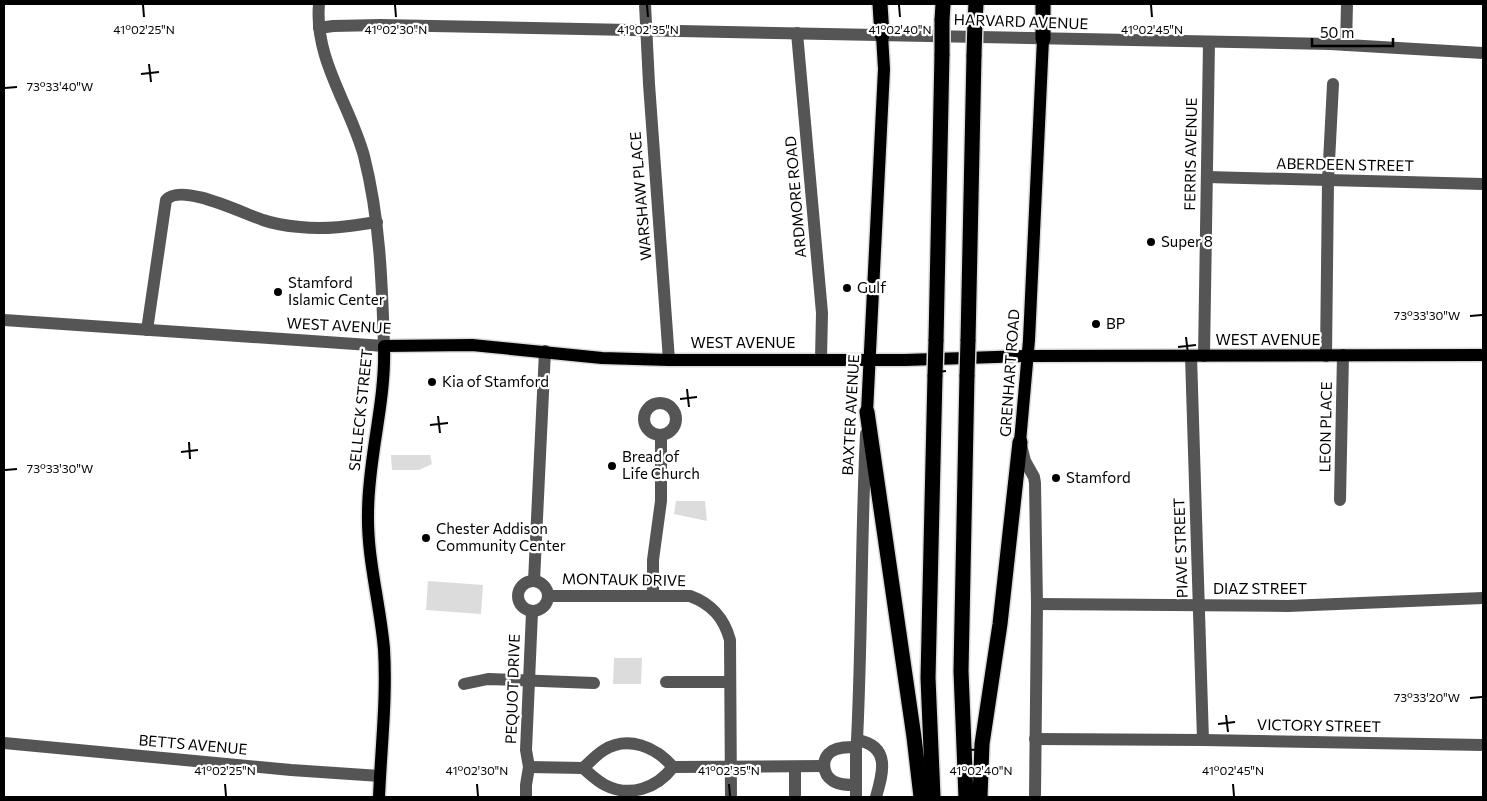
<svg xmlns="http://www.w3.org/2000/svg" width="1487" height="801" viewBox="0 0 1487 801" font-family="Commissioner,sans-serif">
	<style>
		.green { fill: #dcdcdc }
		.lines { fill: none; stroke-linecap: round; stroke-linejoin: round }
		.major-casing { stroke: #dbdbdb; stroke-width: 15 }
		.highway-casing { stroke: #dbdbdb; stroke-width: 18 }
		.minor { stroke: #555; stroke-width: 12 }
		.major { stroke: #000; stroke-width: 12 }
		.highway { stroke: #000; stroke-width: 15 }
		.highway-bridge-casing { stroke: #dbdbdb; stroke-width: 18; stroke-linecap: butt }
		.highway-bridge { stroke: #000; stroke-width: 15 }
		.ticks { fill: none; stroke: #000; stroke-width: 2 }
		.poi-dot { fill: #000; stroke: #fff; stroke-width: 2 }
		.labels { text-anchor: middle; stroke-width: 4.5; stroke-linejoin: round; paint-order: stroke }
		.street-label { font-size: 15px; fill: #000; stroke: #fff }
		.poi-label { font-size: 15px; fill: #000; stroke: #fff; text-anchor: start }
		.ticks-label { font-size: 12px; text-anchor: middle; fill: #000; stroke: #fff; stroke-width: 4.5; stroke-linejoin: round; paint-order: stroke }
	</style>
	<rect width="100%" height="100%" fill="#fff"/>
	<!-- green -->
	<g class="green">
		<path d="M391,455H430L432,464L419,470H392Z"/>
		<path d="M676,501H705L707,521L674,514Z"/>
		<path d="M428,581L483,585L481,614L426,610Z"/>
		<path d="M614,658H642L641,684H613Z"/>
	</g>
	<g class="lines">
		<!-- major casing -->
		<g class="major-casing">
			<g id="major">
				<path d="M867,412L884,69L882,35"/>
				<path d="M1020,442L1029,340L1043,39"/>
				<path d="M379,797C381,748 387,698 384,649C380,603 367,559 368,513C368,457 386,402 384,346L472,345L602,358L669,360H905L1027,356L1483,355"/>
			</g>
		</g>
		<!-- highway casing -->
		<g class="highway-casing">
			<g id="highway">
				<path d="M880,4L882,35"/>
				<path d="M942,20L943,4"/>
				<path d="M975,21L976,4"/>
				<path d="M1043,39V4"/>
				<path d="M936,341L942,54"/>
				<path d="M968,341L974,55"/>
				<path d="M867,412L914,737L921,797"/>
				<path d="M933,797L928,678L935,375"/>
				<path d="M966,797L961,671L967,375"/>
				<path d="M980,797L982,744L1000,624L1020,442"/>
			</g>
		</g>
		<!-- minor -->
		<g class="minor">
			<path d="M645,4L649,84L669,360"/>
			<path d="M319,28L333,26L380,25L1330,44L1483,53"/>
			<path d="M797,33L822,313L821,359"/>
			<path d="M1346,45L1347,4"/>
			<path d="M1207,177L1483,184"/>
			<path d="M4,320L384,346C382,282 380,219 364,156C350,105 314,59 319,4"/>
			<path d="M147,330L166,200C181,182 244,214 263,220C274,224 288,226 300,227C326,230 351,226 377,222"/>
			<path d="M1191,356L1203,740"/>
			<path d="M1204,356L1209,42"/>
			<path d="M1326,356L1328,181L1333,84"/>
			<circle cx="660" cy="419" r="16"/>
			<path d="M1021,445L1025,461L1034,477L1035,483L1037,604L1035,797"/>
			<path d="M1340,500L1343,355"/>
			<circle cx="533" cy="596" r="15"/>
			<path d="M534,581L545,351"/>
			<path d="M653,595V560L661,501V435"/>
			<path d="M548,596H690C712,604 724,618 730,640L731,797"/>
			<path d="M1037,604L1288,606L1483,598"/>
			<path d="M666,682H730"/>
			<path d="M464,684L488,679L594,683"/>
			<path d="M1035,739L1203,740L1483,745"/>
			<path d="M857,740C891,746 883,773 876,797"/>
			<path d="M4,743L291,770L380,776"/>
			<path d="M856,747C848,747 839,747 832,751C821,758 822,774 833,781C839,785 848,785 856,785"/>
			<path d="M529,767L583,768"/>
			<path d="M673,767L824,766"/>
			<path d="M795,767V797"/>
			<path d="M583,768C590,762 596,755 604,750C628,735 656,747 673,767"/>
			<path d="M583,768C590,774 597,781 605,785C630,798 657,788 673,767"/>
			<path d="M526,797V785L529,767L526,750L532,612"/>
			<path d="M856,797V747L857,740C862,638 861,536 866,434"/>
		</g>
		<!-- major -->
		<use href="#major" class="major"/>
		<!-- highway -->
		<use href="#highway" class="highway"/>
		<!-- highway-bridge casing -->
		<g class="highway-bridge-casing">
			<g id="highway-bridge">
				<path d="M942,54V20"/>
				<path d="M974,55L975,21"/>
				<path d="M935,375L936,341"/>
				<path d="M967,375L968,341"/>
			</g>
		</g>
		<!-- highway-bridge -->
		<use href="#highway-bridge" class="highway-bridge"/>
	</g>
	<!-- ticks -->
	<path class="ticks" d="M143,5L144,17M395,5L396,17M647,5L648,17M899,5L900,17M1151,5L1152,17M149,64L151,82M141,74L159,72M5,88L17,87M1470,316L1482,315M1186,337L1188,354M1178,347L1196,345M937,363L939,381M929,373L946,371M687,389L689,407M680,399L697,397M438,416L440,433M430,425L448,423M189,442L190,459M181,452L198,450M5,470L17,469M1470,698L1482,697M1226,715L1228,732M1218,724L1235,722M976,741L978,758M969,750L986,749M225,784L226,796M477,784L478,796M729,784L730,796M981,784L982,796M1233,784L1234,796"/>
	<!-- markers -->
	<g class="poi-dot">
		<circle cx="1151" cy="242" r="5"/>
		<circle cx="847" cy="288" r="5"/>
		<circle cx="278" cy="292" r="5"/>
		<circle cx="1096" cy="324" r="5"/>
		<circle cx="432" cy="382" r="5"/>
		<circle cx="612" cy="466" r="5"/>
		<circle cx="1056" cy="478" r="5"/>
		<circle cx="426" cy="538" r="5"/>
	</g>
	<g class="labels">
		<!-- street labels -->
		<g class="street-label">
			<text transform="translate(1021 22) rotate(2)" y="5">HARVARD AVENUE</text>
			<text transform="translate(1191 154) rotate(-89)" y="5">FERRIS AVENUE</text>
			<text transform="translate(1345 165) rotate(1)" y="5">ABERDEEN STREET</text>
			<text transform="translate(641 196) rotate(-95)" y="5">WARSHAW PLACE</text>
			<text transform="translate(796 197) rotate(-95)" y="5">ARDMORE ROAD</text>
			<text transform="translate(339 326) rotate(3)" y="5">WEST AVENUE</text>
			<text x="1268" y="345">WEST AVENUE</text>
			<text x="743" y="348">WEST AVENUE</text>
			<text transform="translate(1010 373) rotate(-86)" y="5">GRENHART ROAD</text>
			<text transform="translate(361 410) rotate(-84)" y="5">SELLECK STREET</text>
			<text transform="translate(851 415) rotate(-87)" y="5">BAXTER AVENUE</text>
			<text transform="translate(1326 427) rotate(-89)" y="5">LEON PLACE</text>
			<text transform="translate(1181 548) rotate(-92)" y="5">PIAVE STREET</text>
			<text transform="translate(624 580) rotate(1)" y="5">MONTAUK DRIVE</text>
			<text x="1260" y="594">DIAZ STREET</text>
			<text transform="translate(513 689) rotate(-88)" y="5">PEQUOT DRIVE</text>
			<text transform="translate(1319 726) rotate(1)" y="5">VICTORY STREET</text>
			<text transform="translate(193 745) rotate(5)" y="5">BETTS AVENUE</text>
		</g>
		<!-- poi labels -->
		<g class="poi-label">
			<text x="1161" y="247">Super 8</text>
			<text x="288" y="288">Stamford<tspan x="288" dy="17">Islamic Center</tspan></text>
			<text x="857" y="293">Gulf</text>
			<text x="1106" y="329">BP</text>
			<text x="442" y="387">Kia of Stamford</text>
			<text x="622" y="462">Bread of<tspan x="622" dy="17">Life Church</tspan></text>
			<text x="1066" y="483">Stamford</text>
			<text x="436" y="534">Chester Addison<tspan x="436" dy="17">Community Center</tspan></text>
		</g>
	</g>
	<g class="ticks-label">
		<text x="144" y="34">41°02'25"N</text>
		<text x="396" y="34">41°02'30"N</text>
		<text x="648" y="34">41°02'35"N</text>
		<text x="900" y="34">41°02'40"N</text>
		<text x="1152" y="34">41°02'45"N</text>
		<text x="60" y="91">73°33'40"W</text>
		<text x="1427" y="320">73°33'30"W</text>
		<text x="60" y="473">73°33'30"W</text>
		<text x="1427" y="702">73°33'20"W</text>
		<text x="225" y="775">41°02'25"N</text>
		<text x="477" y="775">41°02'30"N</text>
		<text x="729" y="775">41°02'35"N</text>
		<text x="981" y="775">41°02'40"N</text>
		<text x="1233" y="775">41°02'45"N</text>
	</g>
	<!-- border -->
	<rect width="1487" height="801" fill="none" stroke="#000000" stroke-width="10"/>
	<!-- scale -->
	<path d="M1312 38v8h81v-8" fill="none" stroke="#000000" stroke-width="2.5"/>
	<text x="1320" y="38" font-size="15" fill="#000000" stroke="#ffffff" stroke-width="4" paint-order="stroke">50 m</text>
</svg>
